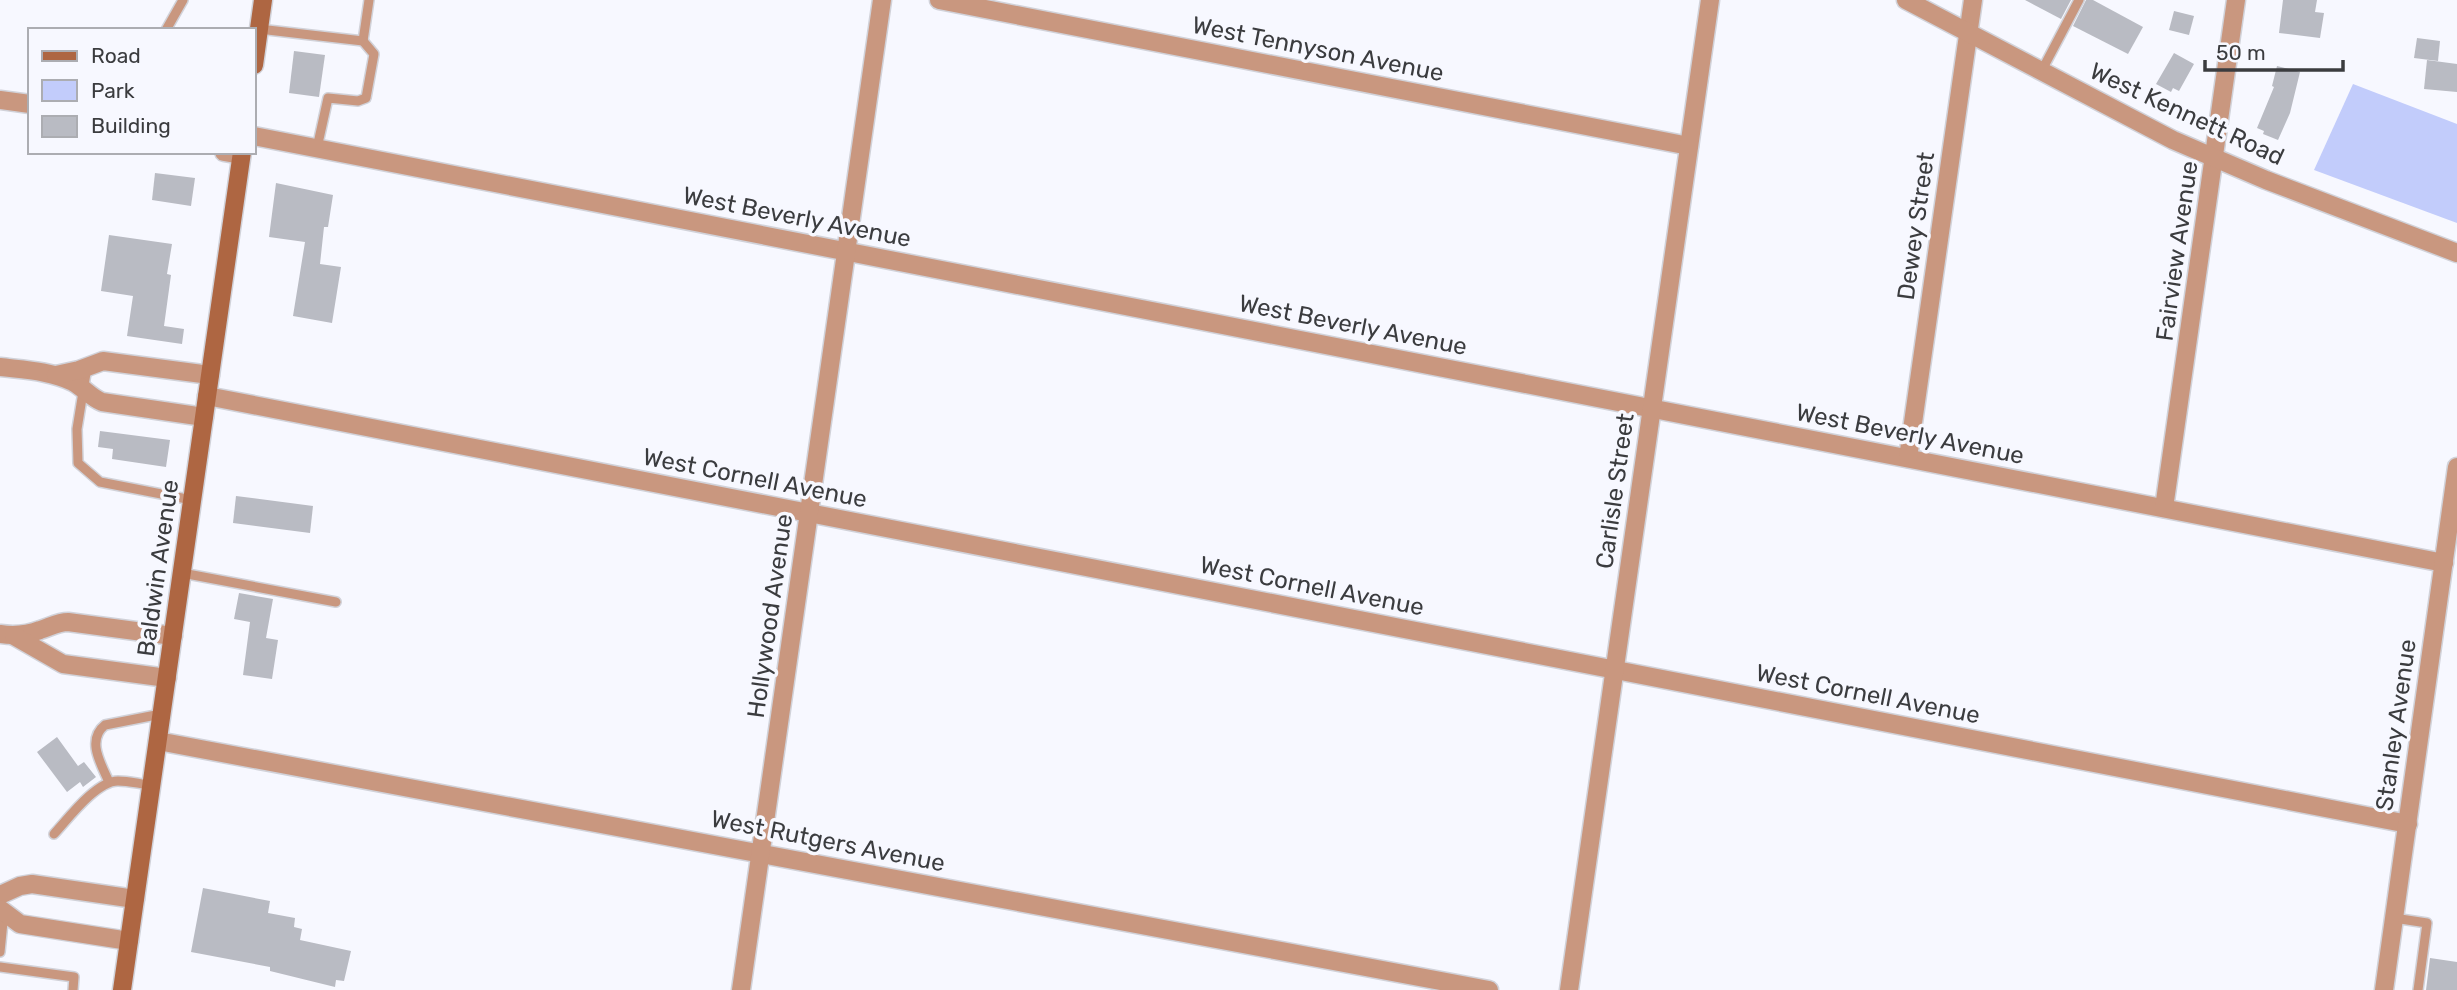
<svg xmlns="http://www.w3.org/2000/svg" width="2457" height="990" viewBox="0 0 2457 990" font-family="Rubik,sans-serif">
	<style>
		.green { fill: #c2ccfb }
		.building { fill: #b9bbc3 }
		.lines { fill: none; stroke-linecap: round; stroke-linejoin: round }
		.service-casing { stroke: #d1d2d9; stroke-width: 12 }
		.minor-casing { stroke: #d1d2d9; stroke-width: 21 }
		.tertiary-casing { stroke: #d1d2d9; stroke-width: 21 }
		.secondary-casing { stroke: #d1d2d9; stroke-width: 21 }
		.service { stroke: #c9977f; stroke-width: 9 }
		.minor { stroke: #c9977f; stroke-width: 18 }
		.tertiary { stroke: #c9977f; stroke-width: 18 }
		.secondary { stroke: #ae6642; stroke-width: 18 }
		.labels { text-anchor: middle; stroke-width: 7; stroke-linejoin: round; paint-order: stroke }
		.street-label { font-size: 24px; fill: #3b3c3f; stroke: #f7f8ff }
	</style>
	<rect width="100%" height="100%" fill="#f7f8ff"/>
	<!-- green -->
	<path class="green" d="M2353,84L2457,124V223L2314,170Z"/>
	<!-- building -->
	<g class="building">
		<path d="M2025,0H2071L2061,19Z"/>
		<path d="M2086,0H2093L2143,27L2128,54L2073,26Z"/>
		<path d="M2283,0H2317L2315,12L2324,13L2320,38L2279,33Z"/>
		<path d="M2174,11L2194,16L2189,35L2169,30Z"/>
		<path d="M2417,38L2440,41L2438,61L2414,58Z"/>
		<path d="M294,51L325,55L319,97L289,93Z"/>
		<path d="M2174,53L2194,64L2179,91L2173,88L2171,92L2156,84Z"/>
		<path d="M2427,60L2457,64V92L2424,89Z"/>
		<path d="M2277,66L2300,72L2290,113L2278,140L2263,134L2264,131L2257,128L2274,87L2272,86Z"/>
		<path d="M155,173L195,178L191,206L152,200Z"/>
		<path d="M276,183L333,195L328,227H324L320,264L341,267L332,323L293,316L305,242L269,237Z"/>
		<path d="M109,235L172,244L167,274L171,275L164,326L184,329L182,344L127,336L133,296L101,291Z"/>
		<path d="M100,431L170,440L166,467L112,459L113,449L98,447Z"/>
		<path d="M236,496L313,506L310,533L233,523Z"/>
		<path d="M239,593L273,599L266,638L278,640L272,679L243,675L250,622L234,619Z"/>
		<path d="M57,737L78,766L84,762L96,777L83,787L80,782L67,792L37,752Z"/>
		<path d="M203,888L270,901L268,913L295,918L294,927L302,929L300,940L351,951L344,981L336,980L335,987L270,971V967L191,952Z"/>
		<path d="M2430,958L2457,962V990H2426Z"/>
	</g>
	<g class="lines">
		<!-- service casing -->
		<g class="service-casing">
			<g id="service">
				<path d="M259,29L363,41L369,0"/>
				<path d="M166,30L183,0"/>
				<path d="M2041,72L2079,0"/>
				<path d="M317,148L328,98L358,101L366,98L374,54L363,41"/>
				<path d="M87,367L77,429L78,463L100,482L192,500"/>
				<path d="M182,573L336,602"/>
				<path d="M109,782C101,764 86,740 105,725L161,714"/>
				<path d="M54,834C68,819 96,781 118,781C129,781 140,784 151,785"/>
				<path d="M2394,918L2427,923L2418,990"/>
				<path d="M0,952L4,912"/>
				<path d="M0,967L74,977L73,990"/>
			</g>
		</g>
		<!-- minor casing -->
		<g class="minor-casing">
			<g id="minor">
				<path d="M939,0L1689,146"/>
				<path d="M0,100L30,104"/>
				<path d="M254,136L2444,563"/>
				<path d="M224,152L241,155"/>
				<path d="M0,367C25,370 51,371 73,382C84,388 90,397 102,402L204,417"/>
				<path d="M56,375L79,370L103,361L210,375"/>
				<path d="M207,396L2408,824"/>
				<path d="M1908,458L1973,0"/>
				<path d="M2164,508L2236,0"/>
				<path d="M0,634C14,636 27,635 40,630C50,627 58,622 68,622L173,636"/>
				<path d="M14,636L63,664L167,678"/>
				<path d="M158,741L1489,990"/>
				<path d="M0,895L20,886L32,884L135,899"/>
				<path d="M0,909L20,924L129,941"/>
				<path d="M741,990L882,0"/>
				<path d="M1569,990L1710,0"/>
				<path d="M2384,990L2457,467"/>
			</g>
		</g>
		<!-- tertiary casing -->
		<g class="tertiary-casing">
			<path id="tertiary" d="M1906,0L2173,140L2266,180L2457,253"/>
		</g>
		<!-- secondary casing -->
		<g class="secondary-casing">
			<g id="secondary">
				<path d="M254,65L263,0"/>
				<path d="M122,990L242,152"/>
			</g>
		</g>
		<!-- service -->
		<use href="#service" class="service"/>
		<!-- minor -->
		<use href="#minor" class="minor"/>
		<!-- tertiary -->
		<use href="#tertiary" class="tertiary"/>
		<!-- secondary -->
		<use href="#secondary" class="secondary"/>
	</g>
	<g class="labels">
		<!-- street labels -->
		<g class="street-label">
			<text transform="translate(1318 49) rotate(11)" y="8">West Tennyson Avenue</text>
			<text transform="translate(2187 114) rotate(25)" y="8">West Kennett Road</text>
			<text transform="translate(797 217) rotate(11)" y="8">West Beverly Avenue</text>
			<text transform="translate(1916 226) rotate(-82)" y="8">Dewey Street</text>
			<text transform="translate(2177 251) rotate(-82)" y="8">Fairview Avenue</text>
			<text transform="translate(1353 325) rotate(11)" y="8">West Beverly Avenue</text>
			<text transform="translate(1910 434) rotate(11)" y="8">West Beverly Avenue</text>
			<text transform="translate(755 478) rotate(11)" y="8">West Cornell Avenue</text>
			<text transform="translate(1615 491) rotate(-82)" y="8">Carlisle Street</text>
			<text transform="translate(158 568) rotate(-82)" y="8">Baldwin Avenue</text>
			<text transform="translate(1312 586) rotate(11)" y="8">West Cornell Avenue</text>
			<text transform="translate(770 616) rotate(-82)" y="8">Hollywood Avenue</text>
			<text transform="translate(1868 694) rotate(11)" y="8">West Cornell Avenue</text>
			<text transform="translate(2396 725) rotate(-82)" y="8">Stanley Avenue</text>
			<text transform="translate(828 841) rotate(11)" y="8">West Rutgers Avenue</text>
		</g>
	</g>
	<!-- legend -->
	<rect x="28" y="28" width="228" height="126" fill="#f7f8ff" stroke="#acadb2" stroke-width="2"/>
	<rect x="42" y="51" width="35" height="10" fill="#ae6642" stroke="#acadb2" stroke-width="2"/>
	<text x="91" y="63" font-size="21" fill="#3b3c3f">Road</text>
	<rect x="42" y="80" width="35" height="21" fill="#c2ccfb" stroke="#acadb2" stroke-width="2"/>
	<text x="91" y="98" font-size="21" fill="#3b3c3f">Park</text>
	<rect x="42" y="116" width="35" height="21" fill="#b9bbc3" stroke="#acadb2" stroke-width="2"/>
	<text x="91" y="133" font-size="21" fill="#3b3c3f">Building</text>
	<!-- scale -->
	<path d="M2205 60v10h138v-10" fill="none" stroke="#3b3c3f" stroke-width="3.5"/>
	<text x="2216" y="60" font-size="21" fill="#3b3c3f" stroke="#f7f8ff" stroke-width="5" paint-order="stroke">50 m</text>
</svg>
